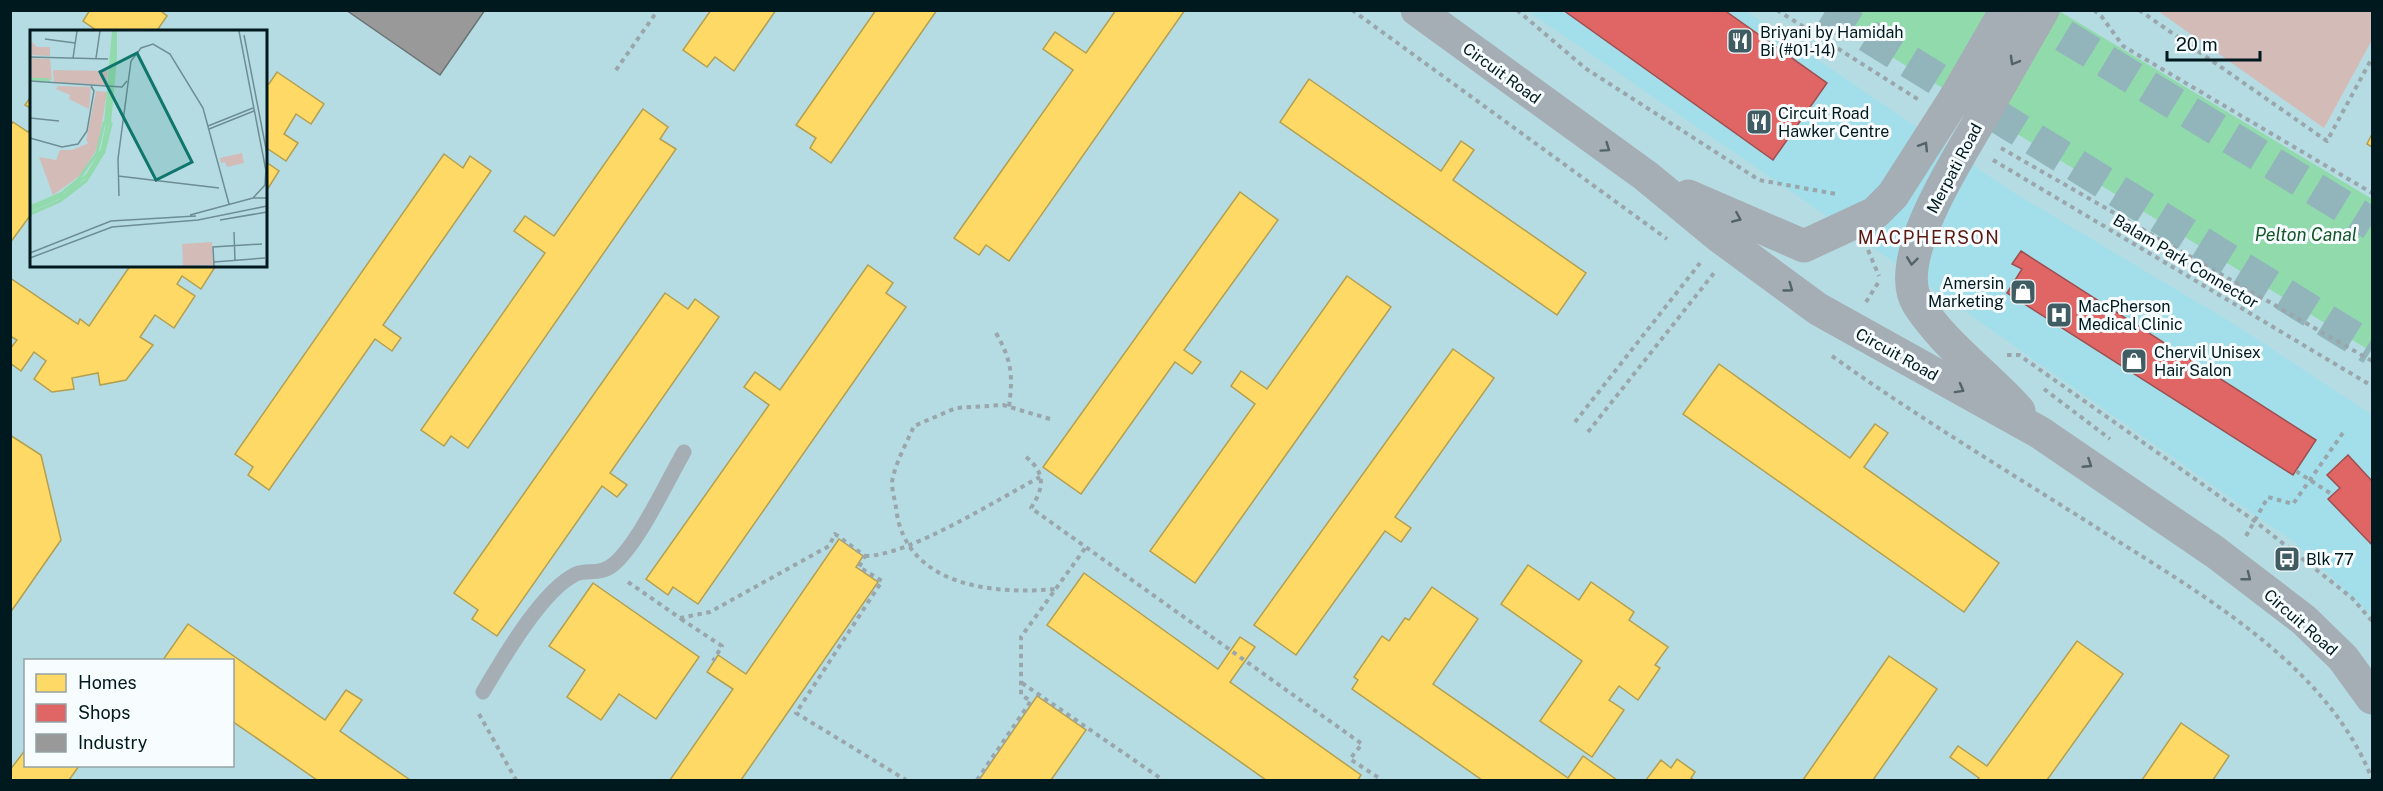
<svg xmlns="http://www.w3.org/2000/svg" width="2383" height="791" viewBox="0 0 2383 791" font-family="'Public Sans',sans-serif">
	<style>
		.built { fill: #a2dfea }
		.green { fill: #d3bbb8 }
		.water { fill: #90daab }
		.homes { fill: #ffd966; stroke: #b29f50; stroke-width: 1.5 }
		.shops { fill: #e06666; stroke: #9d4f50; stroke-width: 1.5 }
		.industry { fill: #999; stroke: #6b7374; stroke-width: 1.5 }
		.lines { fill: none; stroke-linecap: round; stroke-linejoin: round }
		.motorway-tunnel { stroke: #92b5bc; stroke-width: 33; stroke-dasharray: 33 16; stroke-linecap: butt }
		.path { stroke: #99a6ac; stroke-width: 4; stroke-dasharray: 4.5 4.5; stroke-linecap: butt }
		.service { stroke: #a5adb5; stroke-width: 15 }
		.tertiary { stroke: #a5adb5; stroke-width: 33 }
		.tertiary-bridge { stroke: #a5adb5; stroke-width: 33 }
		.oneway { stroke: #52636a }
		.labels { text-anchor: middle; stroke-width: 6; stroke-linejoin: round; paint-order: stroke }
		.poi-label { font-size: 16px; fill: #00191e; stroke: #f7fdff; text-anchor: start }
		.street-label { font-size: 16px; fill: #00191e; stroke: #f7fdff }
		.water-label { font-size: 18px; font-style: italic; fill: #16562a; stroke: #f7fdff }
		.neighbourhood-label { font-size: 18px; letter-spacing: 1.5px; fill: #5c1912; stroke: #f7fdff }
		.inset-river { fill: none; stroke: #90daab; stroke-width: 3 }
		.inset-road { fill: none; stroke: #6d8e94; stroke-width: 1.5 }
		.view { fill: #0f766e; fill-opacity: 0.15; stroke: #0f766e; stroke-width: 3 }
		.inset-edge { fill: none; stroke: #00191e; stroke-width: 3 }
	</style>
	<rect width="100%" height="100%" fill="#b6dce3"/>
	<!-- built -->
	<path class="built" d="M1528,11H1746L2011,191L2234,324L2372,415V615L2294,542L1930,287Z"/>
	<!-- green -->
	<path class="green" d="M2158,11H2372V40L2324,128Z"/>
	<!-- water -->
	<path class="water" d="M1822,11H2059L2372,199V352L1892,57Z"/>
	<!-- homes -->
	<g class="homes">
		<path d="M90,10H160L167,16L156,32H99L83,21Z"/>
		<path d="M711,10H776L734,71L715,57L707,67L683,50Z"/>
		<path d="M876,10H937L831,163L810,148L816,138L796,125Z"/>
		<path d="M1116,10H1185L1009,261L986,245L979,255L954,238L1073,70L1043,49L1055,32L1086,53Z"/>
		<path d="M277,72L324,104L311,124L296,114L284,134L298,143L286,161L268,149L266,152V82L269,84Z"/>
		<path d="M1309,79L1441,171L1461,141L1474,150L1453,180L1586,273L1557,315L1280,122Z"/>
		<path d="M32,95V109L25,105Z"/>
		<path d="M643,109L668,127L660,139L676,149L468,448L451,436L444,446L421,430L545,253L514,231L525,216L554,236Z"/>
		<path d="M13,122L28,132L32,127V213L10,243V126Z"/>
		<path d="M2372,134V147L2367,144Z"/>
		<path d="M444,154L463,168L470,156L491,171L383,325L401,338L392,351L375,339L269,490L248,475L253,467L235,454Z"/>
		<path d="M266,162L279,171L267,190H266Z"/>
		<path d="M1240,192L1278,220L1184,350L1201,362L1192,374L1175,362L1081,494L1043,467Z"/>
		<path d="M868,265L893,283L886,293L906,307L698,604L673,587L668,595L646,579L769,405L744,387L755,372L780,390Z"/>
		<path d="M130,266L215,267L201,289L182,276L177,284L195,296L174,328L155,315L140,337L153,345L126,380L100,385L98,373L72,378L74,389L52,392L34,379L46,361L34,352L21,371L10,363V349L17,340L10,336V278L78,324L80,319L89,326Z"/>
		<path d="M1347,276L1391,307L1195,583L1150,551L1255,404L1231,386L1241,371L1267,389Z"/>
		<path d="M665,293L688,309L695,299L719,317L610,473L627,485L617,497L602,486L497,636L472,619L478,610L454,593Z"/>
		<path d="M1453,349L1494,378L1395,517L1411,528L1401,542L1385,531L1296,655L1254,625Z"/>
		<path d="M1719,364L1850,458L1875,424L1888,433L1864,467L1999,563L1964,612L1683,414Z"/>
		<path d="M10,435L41,455L61,540L10,613Z"/>
		<path d="M839,539L863,556L856,567L878,582L741,780H670L733,689L707,672L718,655L746,674Z"/>
		<path d="M1528,565L1579,600L1591,582L1634,612L1629,620L1668,647L1655,665L1660,668L1638,700L1619,686L1609,700L1624,710L1592,757L1540,721L1582,661L1501,604Z"/>
		<path d="M1084,573L1218,669L1240,637L1255,647L1230,682L1361,775L1358,780H1266L1047,625Z"/>
		<path d="M593,583L699,657L656,719L619,694L601,720L567,697L585,670L549,646Z"/>
		<path d="M1432,587L1478,619L1433,684L1568,778L1583,756L1617,780H1482L1352,689L1358,680L1354,677L1382,636L1389,641L1405,618L1409,620Z"/>
		<path d="M188,624L325,720L346,690L362,700L340,731L410,780H317L232,721V660H163Z"/>
		<path d="M2077,641L2123,674L2047,780H1977L1979,778L1950,757L1958,746L1987,766Z"/>
		<path d="M1889,656L1937,689L1873,780H1803Z"/>
		<path d="M1037,696L1086,730L1051,780H979Z"/>
		<path d="M2181,723L2229,756L2213,780H2142Z"/>
		<path d="M26,749V766H79L69,780H10V770Z"/>
		<path d="M1677,759L1695,772L1691,778L1694,780H1646L1661,760L1671,768Z"/>
	</g>
	<!-- shops -->
	<g class="shops">
		<path d="M1563,10H1724L1827,83L1773,160Z"/>
		<path d="M2021,251L2316,440L2293,475L2007,293L2022,269L2012,264Z"/>
		<path d="M2348,455L2372,481V545L2328,499L2340,488L2327,475Z"/>
	</g>
	<!-- industry -->
	<path class="industry" d="M346,10H485L440,75Z"/>
	<g class="lines">
		<!-- motorway-tunnel -->
		<g class="motorway-tunnel">
			<path d="M1826,10L2372,349"/>
			<path d="M2022,10L2372,224"/>
		</g>
		<!-- path -->
		<g class="path">
			<path d="M1352,10L1667,239"/>
			<path d="M1517,10L1585,68L1759,180L1836,194"/>
			<path d="M1777,10L1919,100"/>
			<path d="M2094,10L2102,17L2123,46L2372,193"/>
			<path d="M2139,10L2327,141L2372,58"/>
			<path d="M616,70L658,10"/>
			<path d="M2001,148L2372,361"/>
			<path d="M1993,160L2372,386"/>
			<path d="M1868,250L1879,276"/>
			<path d="M1866,302L1878,283"/>
			<path d="M996,333C1012,361 1013,375 1009,407"/>
			<path d="M2007,355H2019L2256,522L2352,598L2372,621"/>
			<path d="M1832,356C1916,416 2004,469 2091,524C2193,590 2326,661 2372,779"/>
			<path d="M2044,389L2110,439"/>
			<path d="M1050,419L1003,405L956,408L914,426C907,442 897,460 893,477C890,486 895,499 896,508C905,586 992,595 1056,589"/>
			<path d="M1575,422L1700,263"/>
			<path d="M1588,432L1714,273"/>
			<path d="M1026,457C1046,473 1044,488 1031,508L1362,744L1350,759L1382,780"/>
			<path d="M2296,471L2333,495"/>
			<path d="M2246,536L2268,497L2293,504L2345,430"/>
			<path d="M865,556C909,556 998,499 1040,477"/>
			<path d="M628,582L680,618L710,612L829,546L835,534L865,556L859,567L882,581L796,713L906,780"/>
			<path d="M681,619L722,646L713,661"/>
			<path d="M1022,683L1163,780"/>
			<path d="M479,714L516,780"/>
			<path d="M977,780L1031,701L1021,695V637L1086,547"/>
		</g>
		<!-- service -->
		<path class="service" d="M483,692C502,660 542,590 576,574C587,569 600,576 614,564C640,541 666,483 684,452"/>
		<!-- tertiary -->
		<g class="tertiary">
			<path d="M1417,10L1646,176L1720,237L1818,309L2039,432L2215,552L2304,620L2343,658L2372,698"/>
			<path d="M1983,115C1960,156 1890,260 1918,304C1944,345 1987,375 2019,411"/>
			<path d="M1688,196L1804,246L1875,213L1893,195L1955,98"/>
		</g>
		<!-- tertiary-bridge -->
		<g class="tertiary-bridge">
			<path d="M1955,98L2006,10"/>
			<path d="M1983,115L2043,10"/>
		</g>
	</g>
	<!-- one-way arrows -->
	<defs><path id="oneway-chevron" d="M-2-3.5L2.5 0L-2 3.5" fill="none" stroke-width="1.6" stroke-linecap="round" stroke-linejoin="round" transform="scale(1.5)"/></defs>
	<g class="oneway">
		<use href="#oneway-chevron" transform="translate(2014 61) rotate(120)"/>
		<use href="#oneway-chevron" transform="translate(1924 146) rotate(-58)"/>
		<use href="#oneway-chevron" transform="translate(1606 148) rotate(35)"/>
		<use href="#oneway-chevron" transform="translate(1737 218) rotate(23)"/>
		<use href="#oneway-chevron" transform="translate(1912 261) rotate(97)"/>
		<use href="#oneway-chevron" transform="translate(1789 288) rotate(36)"/>
		<use href="#oneway-chevron" transform="translate(1960 389) rotate(29)"/>
		<use href="#oneway-chevron" transform="translate(2088 464) rotate(33)"/>
		<use href="#oneway-chevron" transform="translate(2247 577) rotate(38)"/>
	</g>
	<!-- icons -->
	<defs>
		<g id="restaurant-square" transform="scale(1.35)"><rect x="-9" y="-9" width="18" height="18" rx="4" fill="#405d63" stroke="#f7fdff"/><path d="M-5-6h1v4h1v-4h1v4h1v-4h1v5L-1.5 .5V6h-2V.5L-5-1ZM5-6V6H3V1.5H1.5Q1.5-4 5-6Z" fill="#fff"/></g>
		<g id="shop-square" transform="scale(1.35)"><rect x="-9" y="-9" width="18" height="18" rx="4" fill="#405d63" stroke="#f7fdff"/><path d="M-5-2.5h2.3a2.7 3.5 0 0 1 5.4 0H5L5.5 6h-11ZM-1.5-2.5h3a1.5 2.3 0 0 0-3 0Z" fill="#fff"/></g>
		<g id="hospital-square" transform="scale(1.35)"><rect x="-9" y="-9" width="18" height="18" rx="4" fill="#405d63" stroke="#f7fdff"/><path d="M-5-5h3v3.5h4V-5h3V5h-3V1.5h-4V5h-3Z" fill="#fff"/></g>
		<g id="bus-square" transform="scale(1.35)"><rect x="-9" y="-9" width="18" height="18" rx="4" fill="#405d63" stroke="#f7fdff"/><path d="M-5-6H5V4H4V6H2V4H-2V6H-4V4H-5ZM-3.5-4V0h7V-4ZM-3.5 1.2v1.5H-2V1.2ZM2 1.2v1.5H3.5V1.2Z" fill="#fff"/></g>
	</defs>
	<g fill-rule="evenodd">
		<use href="#restaurant-square" x="1740" y="41"/>
		<use href="#restaurant-square" x="1759" y="122"/>
		<use href="#shop-square" x="2023" y="292"/>
		<use href="#hospital-square" x="2059" y="315"/>
		<use href="#shop-square" x="2134" y="361"/>
		<use href="#bus-square" x="2287" y="559"/>
	</g>
	<g class="labels">
		<!-- poi labels -->
		<g class="poi-label">
			<text x="1760" y="38">Briyani by Hamidah<tspan x="1760" dy="18">Bi (#01-14)</tspan></text>
			<text x="1778" y="119">Circuit Road<tspan x="1778" dy="18">Hawker Centre</tspan></text>
			<text x="2004" y="289" text-anchor="end">Amersin<tspan x="2004" dy="18">Marketing</tspan></text>
			<text x="2078" y="312">MacPherson<tspan x="2078" dy="18">Medical Clinic</tspan></text>
			<text x="2154" y="358">Chervil Unisex<tspan x="2154" dy="18">Hair Salon</tspan></text>
			<text x="2306" y="565">Blk 77</text>
		</g>
		<!-- street labels -->
		<g class="street-label">
			<text transform="translate(1502 73) rotate(36)" y="6">Circuit Road</text>
			<text transform="translate(1954 168) rotate(-62)" y="6">Merpati Road</text>
			<text transform="translate(2186 261) rotate(31)" y="6">Balam Park Connector</text>
			<text transform="translate(1897 354) rotate(29)" y="6">Circuit Road</text>
			<text transform="translate(2301 622) rotate(41)" y="6">Circuit Road</text>
		</g>
		<!-- water labels -->
		<g class="water-label">
			<text x="2306" y="241">Pelton Canal</text>
		</g>
		<!-- neighbourhood labels -->
		<g class="neighbourhood-label">
			<text x="1929" y="244">MACPHERSON</text>
		</g>
	</g>
	<!-- overview -->
	<g transform="translate(30 30)">
		<rect width="237" height="237" fill="#b6dce3"/>
		<path d="M0,10L7,17H20V26L0,25ZM0,28L20,29L22,50L0,48ZM23,40L78,41L76,55L24,52ZM28,56L61,57L59,79L39,69L40,65L26,59ZM66,61L77,62L68,117L51,145L23,165L9,127L26,130L30,120H42L59,113L56,111ZM212,123L214,133L197,137L195,132L191,133L190,128ZM182,212L183,235L153,236L152,214Z" fill="#d3bbb8"/>
		<path d="M82,1H87V29L81,94L74,93Z" fill="#90daab"/>
		<path class="inset-river" d="M0,49L20,50M0,177L32,163L48,150L67,123L74,93L81,94L74,122L56,151L30,171L0,184M0,180L35,165L58,144L72,120L78,92"/>
		<path class="inset-road" d="M209,1L236,141M214,5L237,124M15,9L45,13M0,27L78,29M43,28L47,1M66,28L70,1M0,51L92,57L97,51M0,88L29,91M178,96L223,78M179,99L224,81M0,108L32,117L48,114L57,101L64,61L61,56M88,146L189,158M89,166L88,129L101,31L111,18L123,14L140,24L173,78L199,174M223,168L235,155L236,138M160,185L223,168H237M190,190L237,182M204,202L205,231M0,223L81,191L166,186M0,228L82,197L168,190L237,176M184,232L235,228M184,236L183,217L232,214"/>
		<path class="view" d="M107,23L162,132L126,150L70,42Z"/>
		<rect width="237" height="237" class="inset-edge"/>
	</g>
	<!-- border -->
	<rect width="2383" height="791" fill="none" stroke="#00191e" stroke-width="24"/>
	<!-- legend -->
	<rect x="24" y="659" width="210" height="108" fill="#f7fdff" stroke="#94a2a5" stroke-width="1.5"/>
	<rect x="36" y="674" width="30" height="18" fill="#ffd966" stroke="#94a2a5" stroke-width="1.5"/>
	<text x="78" y="689" font-size="18" fill="#00191e">Homes</text>
	<rect x="36" y="704" width="30" height="18" fill="#e06666" stroke="#94a2a5" stroke-width="1.5"/>
	<text x="78" y="719" font-size="18" fill="#00191e">Shops</text>
	<rect x="36" y="734" width="30" height="18" fill="#999999" stroke="#94a2a5" stroke-width="1.5"/>
	<text x="78" y="749" font-size="18" fill="#00191e">Industry</text>
	<!-- scale -->
	<path d="M2167 51v9h93v-9" fill="none" stroke="#00191e" stroke-width="3"/>
	<text x="2176" y="51" font-size="18" fill="#00191e" stroke="#f7fdff" stroke-width="4.5" paint-order="stroke">20 m</text>
</svg>
